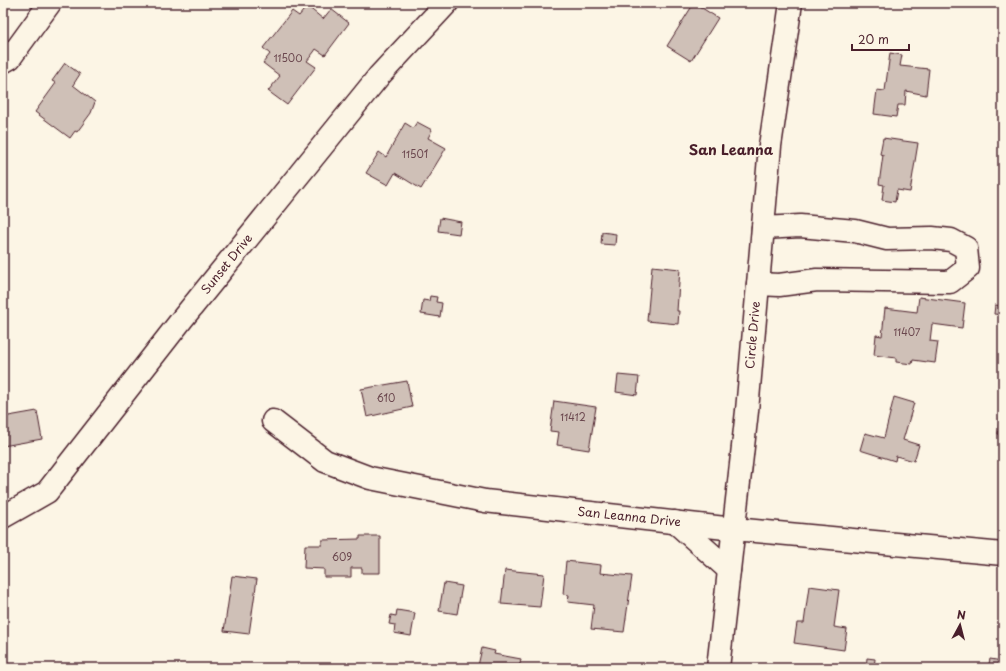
<svg xmlns="http://www.w3.org/2000/svg" width="1006" height="671" viewBox="0 0 1006 671" font-family="'Playpen Sans',sans-serif">
	<style>
		.building { fill: #cfc0b7; stroke: #4a1f2b }
		.lines { fill: none; stroke-linecap: round; stroke-linejoin: round }
		.minor-casing { stroke: #4a1f2b; stroke-width: 25 }
		.minor { stroke: #fcf5e5; stroke-width: 22 }
		.labels { text-anchor: middle; stroke-width: 3.5; stroke-linejoin: round; paint-order: stroke }
		.number-label { font-size: 10px; fill: #6b474e }
		.street-label { font-size: 12px; fill: #4a1f2b; stroke: #fcf5e5 }
		.quarter-label { font-size: 14px; font-weight: bold; fill: #4a1f2b; stroke: #fcf5e5 }
	</style>
	<rect width="100%" height="100%" fill="#fcf5e5"/>
	<filter id="ink" filterUnits="userSpaceOnUse"><feTurbulence type="fractalNoise" baseFrequency=".025" numOctaves="2"/><feDisplacementMap in="SourceGraphic" scale="8" xChannelSelector="R" yChannelSelector="G"/><feConvolveMatrix kernelMatrix="1 2 1 2 8 2 1 2 1" color-interpolation-filters="sRGB"/></filter>
	<g filter="url(#ink)">
		<!-- building -->
		<g class="building">
			<path d="M694,3L718,18L691,61L667,46Z"/>
			<path d="M307,6L323,19L331,9L349,23L325,55L316,49L314,52L307,61L316,67L287,105L268,91L280,76L263,63L270,54L263,48L292,11L299,16Z"/>
			<path d="M890,53L902,55L900,66L929,69L926,95L906,91L905,105H898L896,117L874,114L877,90L885,91Z"/>
			<path d="M65,63L80,74L73,85L95,102L91,113L77,132L75,131L70,138L35,112L56,83L52,81Z"/>
			<path d="M417,122L432,130L428,138L446,148L421,189L395,173L388,185L366,173L379,152L386,157L405,123L413,128Z"/>
			<path d="M883,138L918,143L910,192L897,190L895,202L882,200L884,185L879,184L883,155L880,154Z"/>
			<path d="M440,218L461,222L459,234L438,231Z"/>
			<path d="M602,232L616,234L615,245L601,244Z"/>
			<path d="M652,266L680,269L677,311H679L678,324L647,321Z"/>
			<path d="M430,296L437,297L436,302L442,303L440,317L421,314L423,300L429,301Z"/>
			<path d="M919,297L965,303L962,328L932,324L930,341L938,342L935,363L913,360L912,364L896,362V358L874,355L876,335L882,336L885,308L917,312Z"/>
			<path d="M995,305L1003,306V315L994,314Z"/>
			<path d="M618,375L639,377L637,395L616,392Z"/>
			<path d="M407,381L412,407L367,417L361,389Z"/>
			<path d="M894,397L914,403L903,440L919,445L914,461L896,456L895,461L860,450L865,433L884,438Z"/>
			<path d="M554,401L596,407L589,450L557,445L559,432L550,431Z"/>
			<path d="M1001,407L1003,408V435L998,434Z"/>
			<path d="M37,411L42,439L3,446V417Z"/>
			<path d="M360,536H380V573H362V568H351V577H324V569L304,568L305,545H322V540L360,539Z"/>
			<path d="M566,561L601,565L600,573L632,576L624,632L591,629L594,605L568,602L569,595L563,594Z"/>
			<path d="M505,570L544,574L540,607L501,604Z"/>
			<path d="M232,576L257,579L249,634L224,631Z"/>
			<path d="M444,583L462,586L457,614L439,611Z"/>
			<path d="M809,586L839,590L834,627L847,629L844,650L794,643L797,623H804Z"/>
			<path d="M397,610L415,613L411,636L394,633L395,625L389,624L391,615L396,616Z"/>
			<path d="M482,648L495,651L494,654L521,659L519,668H490L478,666Z"/>
			<path d="M867,658L875,659L874,668H866Z"/>
			<path d="M990,659L1002,661L1001,668H988Z"/>
		</g>
		<g class="lines">
			<!-- minor casing -->
			<g class="minor-casing">
				<g id="minor">
					<path d="M3,62L10,58L50,3"/>
					<path d="M758,284L779,285L817,280L950,282L968,268L966,248L951,240L932,238L887,239L855,231L800,226L763,228"/>
					<path d="M273,421L325,461L370,478L485,501L734,529L1003,554"/>
					<path d="M3,517L47,492L183,318L379,76L447,3"/>
					<path d="M675,522L729,570"/>
					<path d="M718,668L747,411L770,146L791,3"/>
				</g>
			</g>
			<!-- minor -->
			<use href="#minor" class="minor"/>
		</g>
	</g>
	<g class="labels">
		<!-- number labels -->
		<g class="number-label">
			<text x="288" y="62">11500</text>
			<text x="415" y="158">11501</text>
			<text x="907" y="336">11407</text>
			<text x="386" y="402">610</text>
			<text x="573" y="421">11412</text>
			<text x="342" y="561">609</text>
		</g>
		<!-- street labels -->
		<g class="street-label">
			<text transform="translate(227 264) rotate(-51)" y="4">Sunset Drive</text>
			<text transform="translate(753 335) rotate(-85)" y="4">Circle Drive</text>
			<text transform="translate(629 517) rotate(6)" y="4">San Leanna Drive</text>
		</g>
		<!-- quarter labels -->
		<g class="quarter-label">
			<text x="731" y="155">San Leanna</text>
		</g>
	</g>
	<!-- margin -->
	<rect width="1006" height="671" fill="none" stroke="#fcf5e5" stroke-width="16"/>
	<rect x="8" y="8" width="990" height="655" fill="none" stroke="#4a1f2b" stroke-width="1.5" filter="url(#ink)"/>
	<!-- north arrow -->
	<g transform="translate(960 625) rotate(7)" stroke="#fcf5e5" stroke-width="3" paint-order="stroke">
	<path d="M0-3L7 15L0 10L-7 15Z" fill="#4a1f2b"/>
	<text y="-6" font-size="11" font-weight="bold" text-anchor="middle" fill="#4a1f2b">N</text>
	</g>
	<!-- scale -->
	<path d="M852 44v6h57v-6" fill="none" stroke="#4a1f2b" stroke-width="2"/>
	<text x="858" y="44" font-size="12" fill="#4a1f2b" stroke="#fcf5e5" stroke-width="3" paint-order="stroke">20 m</text>
</svg>
